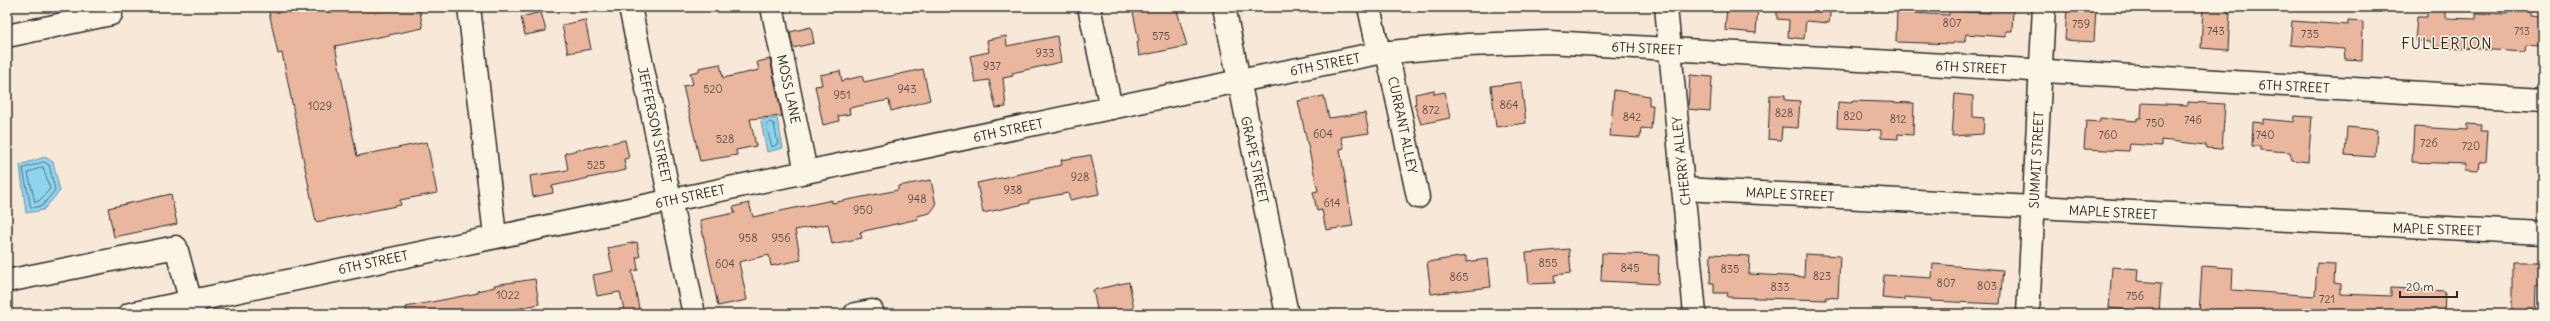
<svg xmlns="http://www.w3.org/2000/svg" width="2550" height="321" viewBox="0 0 2550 321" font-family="Delius,sans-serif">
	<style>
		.water { fill: #8ed4f0; stroke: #6690a1 }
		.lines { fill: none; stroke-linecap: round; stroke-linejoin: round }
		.shore { stroke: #536f7a; stroke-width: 1 }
		.building { fill: #eab69d; stroke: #2b2b2b }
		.minor-casing { stroke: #2b2b2b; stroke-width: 25 }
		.major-casing { stroke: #2b2b2b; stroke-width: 25 }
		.minor { stroke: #fcf5e5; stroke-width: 22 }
		.major { stroke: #fcf5e5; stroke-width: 22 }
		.labels { text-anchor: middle; stroke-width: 3; stroke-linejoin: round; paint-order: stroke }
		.number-label { font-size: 11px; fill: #5b4e48 }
		.street-label { font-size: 13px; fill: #2b2b2b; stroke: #fcf5e5 }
		.quarter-label { font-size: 15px; letter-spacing: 1px; fill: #2b2b2b; stroke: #fcf5e5 }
	</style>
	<rect width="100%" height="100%" fill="#f8e8d7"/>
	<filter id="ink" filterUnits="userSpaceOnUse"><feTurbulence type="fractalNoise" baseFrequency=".025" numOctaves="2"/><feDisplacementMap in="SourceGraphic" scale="8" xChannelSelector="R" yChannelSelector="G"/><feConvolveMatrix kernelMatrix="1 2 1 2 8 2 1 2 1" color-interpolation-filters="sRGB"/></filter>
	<g filter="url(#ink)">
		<!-- water -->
		<g class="water">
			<path d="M771,116L772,119L777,118L783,148L767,152L761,121Z"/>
			<path d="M45,157L53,162L60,191L43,210L26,213L20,165Z"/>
		</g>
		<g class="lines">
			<!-- shore -->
			<g class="shore">
				<path d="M770,122L774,124L778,144L772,147L766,126Z"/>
				<path d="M44,162L49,165L55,190L42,206L31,208L23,169Z"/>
				<path d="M43,167L50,189L39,201L35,202L28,173Z"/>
			</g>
		</g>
		<!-- building -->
		<g class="building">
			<path d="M268,7H419L423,28L335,46L357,156L427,142L437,193L400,200L401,205L316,222L282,53L278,54Z"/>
			<path d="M1132,7H1176L1187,46L1139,56L1137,42H1139Z"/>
			<path d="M1727,7H1758L1756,33L1725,30Z"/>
			<path d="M1777,7H1831L1829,23L1806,21L1804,39L1788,37L1789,20L1777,19Z"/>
			<path d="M1897,7H1912V13L1949,15V11L1990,13V7H2010L2013,8L2012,31H2006V37L1966,34L1965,42H1954L1953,44L1896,42Z"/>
			<path d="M2067,7L2096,8L2094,42L2065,40Z"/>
			<path d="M2203,7H2228V13H2230L2228,50L2201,48Z"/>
			<path d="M2427,7L2445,8V18L2476,19V13L2507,14V7H2530V16L2540,17L2538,46L2526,45L2525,52L2432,46V42L2415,41L2417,17H2427Z"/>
			<path d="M541,12L546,31L525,35L521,17Z"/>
			<path d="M585,20L591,49L568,53L562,25Z"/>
			<path d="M2292,21L2348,25V21L2363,22L2362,60L2345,59L2344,49L2290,45Z"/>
			<path d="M811,27L814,43L793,48L790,32Z"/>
			<path d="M1006,36L1007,46L1057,36L1061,62L1012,73L1013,76L1003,78L1006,107L996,108L989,80L975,82L970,56L989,52L987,40Z"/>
			<path d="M770,59L782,116L750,119L756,146L736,150L737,155L700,161L683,86L693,84L690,73L699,71V68L720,64L723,78L759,70L757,62Z"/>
			<path d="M923,69L930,100L891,111L889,100L849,108L850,114L838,116L839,121L823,125L815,86L822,85L820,75L840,71L842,81L862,76L864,82Z"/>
			<path d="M1690,75L1712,77L1710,111L1688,109Z"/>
			<path d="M1521,82L1526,123L1496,127L1491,86Z"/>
			<path d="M1434,90V94L1445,92L1450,118L1421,124L1414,104H1416L1415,94Z"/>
			<path d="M1614,90L1649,96V105H1653L1651,129L1641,128L1640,138L1610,136Z"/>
			<path d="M1955,94L1973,96V117L1984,118L1983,134L1952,136Z"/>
			<path d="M1770,95H1785V100L1800,101L1798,128L1782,127L1781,140L1768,139Z"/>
			<path d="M1324,96L1329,118L1365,113L1369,133L1341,137L1344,148L1340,149L1353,226L1326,230L1322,210L1317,211L1313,192L1318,191L1298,101Z"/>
			<path d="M1852,101L1914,103L1913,135L1898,134V139L1881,138V130L1837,128L1838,102L1852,103Z"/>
			<path d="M2188,102L2225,104L2222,149L2206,148V145L2161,140V146L2130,144L2129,151L2084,149L2086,121L2100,122V118L2137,121V118H2141L2142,103L2188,105Z"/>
			<path d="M2295,116L2312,117L2308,162L2292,160L2290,152L2260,150V146H2252L2253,122L2263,123V119L2294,122Z"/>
			<path d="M2467,124L2482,125L2481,131H2488L2486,162H2480L2479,171L2465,170V164L2412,162L2414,127L2467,130Z"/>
			<path d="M2347,127L2377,130L2375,157L2345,155Z"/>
			<path d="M625,140L629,158L624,159L626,170L552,186L553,193L533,197L530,176L568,170L565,153Z"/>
			<path d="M1091,155L1099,194L1070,200L1068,193L1029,200V203L983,213L977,183L1062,165L1061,160Z"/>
			<path d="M931,180L936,205L930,213L917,216L918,219L860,232L862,238L832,244L828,224L795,230L801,260L771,266L769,255L739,262L747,300L718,306L700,220L735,213L733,207L749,203L753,217L832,200V203L898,190V186Z"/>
			<path d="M171,194L177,224L114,237L108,208Z"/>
			<path d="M637,242L640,257H636L638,270L632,271L640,314H625L620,292L597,296L593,275L613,271L608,248Z"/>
			<path d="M1569,249L1571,273L1554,275L1555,283L1529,284L1526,253Z"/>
			<path d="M1602,253L1659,255L1658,284L1601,281Z"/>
			<path d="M1711,254L1750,256L1749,274L1804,277L1805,254L1840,256L1838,298L1826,297V300L1727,297L1728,293H1714V283H1710Z"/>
			<path d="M1466,256V262L1488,259L1491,287L1431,294L1427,262Z"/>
			<path d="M2512,262H2543V286H2536L2535,314H2512Z"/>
			<path d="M2317,263L2335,264L2334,283L2340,284V294L2391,296V288L2445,291L2444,314H2199L2202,266L2233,268L2232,290L2315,296Z"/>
			<path d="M1933,264L2003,270L2000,304L1931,301V299L1904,297V300L1882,298L1884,275L1932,278Z"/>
			<path d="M2112,267L2138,269L2137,281L2161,283L2159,314H2130V310L2109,308Z"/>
			<path d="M535,279L539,304L495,314H407L406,307L478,293L477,291L495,287L494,285Z"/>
			<path d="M1129,282L1135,314H1098L1093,290Z"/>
		</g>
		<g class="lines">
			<!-- minor casing -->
			<g class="minor-casing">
				<g id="minor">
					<path d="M469,7L495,236"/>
					<path d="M630,7L694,314"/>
					<path d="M772,7L806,172"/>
					<path d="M1089,7L1111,108"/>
					<path d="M1369,7L1379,53"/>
					<path d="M1666,7L1695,314"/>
					<path d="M7,36L111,14"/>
					<path d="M1387,52L1418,197"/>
					<path d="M1683,189L2543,233"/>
					<path d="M7,281L176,247L194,314"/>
					<path d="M130,314L1239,81L1379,53L1468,45L1549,42L2543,100"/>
					<path d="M855,314L872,311"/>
					<path d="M2028,314L2044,7"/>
				</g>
			</g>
			<!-- major casing -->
			<g class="major-casing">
				<path id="major" d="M1224,7L1287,314"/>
			</g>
			<!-- minor -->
			<use href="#minor" class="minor"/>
			<!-- major -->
			<use href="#major" class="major"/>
		</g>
	</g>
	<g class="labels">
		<!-- number labels -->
		<g class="number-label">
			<text x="1952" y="27">807</text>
			<text x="2081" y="28">759</text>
			<text x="2216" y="35">743</text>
			<text x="2522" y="35">713</text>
			<text x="2310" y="38">735</text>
			<text x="1161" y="40">575</text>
			<text x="1045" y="57">933</text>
			<text x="992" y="70">937</text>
			<text x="713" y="93">520</text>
			<text x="907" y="93">943</text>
			<text x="842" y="99">951</text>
			<text x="1509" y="109">864</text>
			<text x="320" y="110">1029</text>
			<text x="1431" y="114">872</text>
			<text x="1784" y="117">828</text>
			<text x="1853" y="120">820</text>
			<text x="1632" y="121">842</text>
			<text x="1898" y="123">812</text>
			<text x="2193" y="124">746</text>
			<text x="2155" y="127">750</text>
			<text x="1323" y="138">604</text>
			<text x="2108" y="139">760</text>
			<text x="2265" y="139">740</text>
			<text x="725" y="143">528</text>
			<text x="2429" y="147">726</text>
			<text x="2471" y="150">720</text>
			<text x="596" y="169">525</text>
			<text x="1080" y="181">928</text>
			<text x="1013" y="194">938</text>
			<text x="917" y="203">948</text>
			<text x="1332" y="207">614</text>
			<text x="863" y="214">950</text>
			<text x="748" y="242">958</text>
			<text x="781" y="242">956</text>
			<text x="1548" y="267">855</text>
			<text x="725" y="268">604</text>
			<text x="1630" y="272">845</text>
			<text x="1730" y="273">835</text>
			<text x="1822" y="280">823</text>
			<text x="1459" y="281">865</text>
			<text x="1946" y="287">807</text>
			<text x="1987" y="290">803</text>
			<text x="1780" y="291">833</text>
			<text x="508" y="299">1022</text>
			<text x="2135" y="300">756</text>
			<text x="2327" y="303">721</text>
		</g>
		<!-- street labels -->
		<g class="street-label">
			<text transform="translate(1647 48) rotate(3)" y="5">6TH STREET</text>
			<text transform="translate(1325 64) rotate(-11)" y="5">6TH STREET</text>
			<text transform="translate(1971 67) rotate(3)" y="5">6TH STREET</text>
			<text transform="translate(2294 86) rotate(3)" y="5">6TH STREET</text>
			<text transform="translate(789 89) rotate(78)" y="5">MOSS LANE</text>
			<text transform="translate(655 125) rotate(78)" y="5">JEFFERSON STREET</text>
			<text transform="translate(1403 125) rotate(78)" y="5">CURRANT ALLEY</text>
			<text transform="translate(1008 130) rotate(-12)" y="5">6TH STREET</text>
			<text transform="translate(1255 160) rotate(78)" y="5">GRAPE STREET</text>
			<text transform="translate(2036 160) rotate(-87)" y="5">SUMMIT STREET</text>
			<text transform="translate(1681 161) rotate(-96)" y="5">CHERRY ALLEY</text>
			<text transform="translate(1790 194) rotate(3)" y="5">MAPLE STREET</text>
			<text transform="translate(690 196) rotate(-12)" y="5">6TH STREET</text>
			<text transform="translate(2113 212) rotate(3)" y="5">MAPLE STREET</text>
			<text transform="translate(2437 229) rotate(2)" y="5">MAPLE STREET</text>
			<text transform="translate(373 262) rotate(-12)" y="5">6TH STREET</text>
		</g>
		<!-- quarter labels -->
		<g class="quarter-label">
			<text x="2447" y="49">FULLERTON</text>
		</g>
	</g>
	<!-- margin -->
	<rect width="2550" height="321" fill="none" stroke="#fcf5e5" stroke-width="24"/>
	<rect x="12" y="12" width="2526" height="297" fill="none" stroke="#2b2b2b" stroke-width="1.5" filter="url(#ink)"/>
	<!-- scale -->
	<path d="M2400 291v6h57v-6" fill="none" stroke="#2b2b2b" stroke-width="2"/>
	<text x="2406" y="291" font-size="12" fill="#2b2b2b" stroke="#fcf5e5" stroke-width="3" paint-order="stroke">20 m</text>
</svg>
